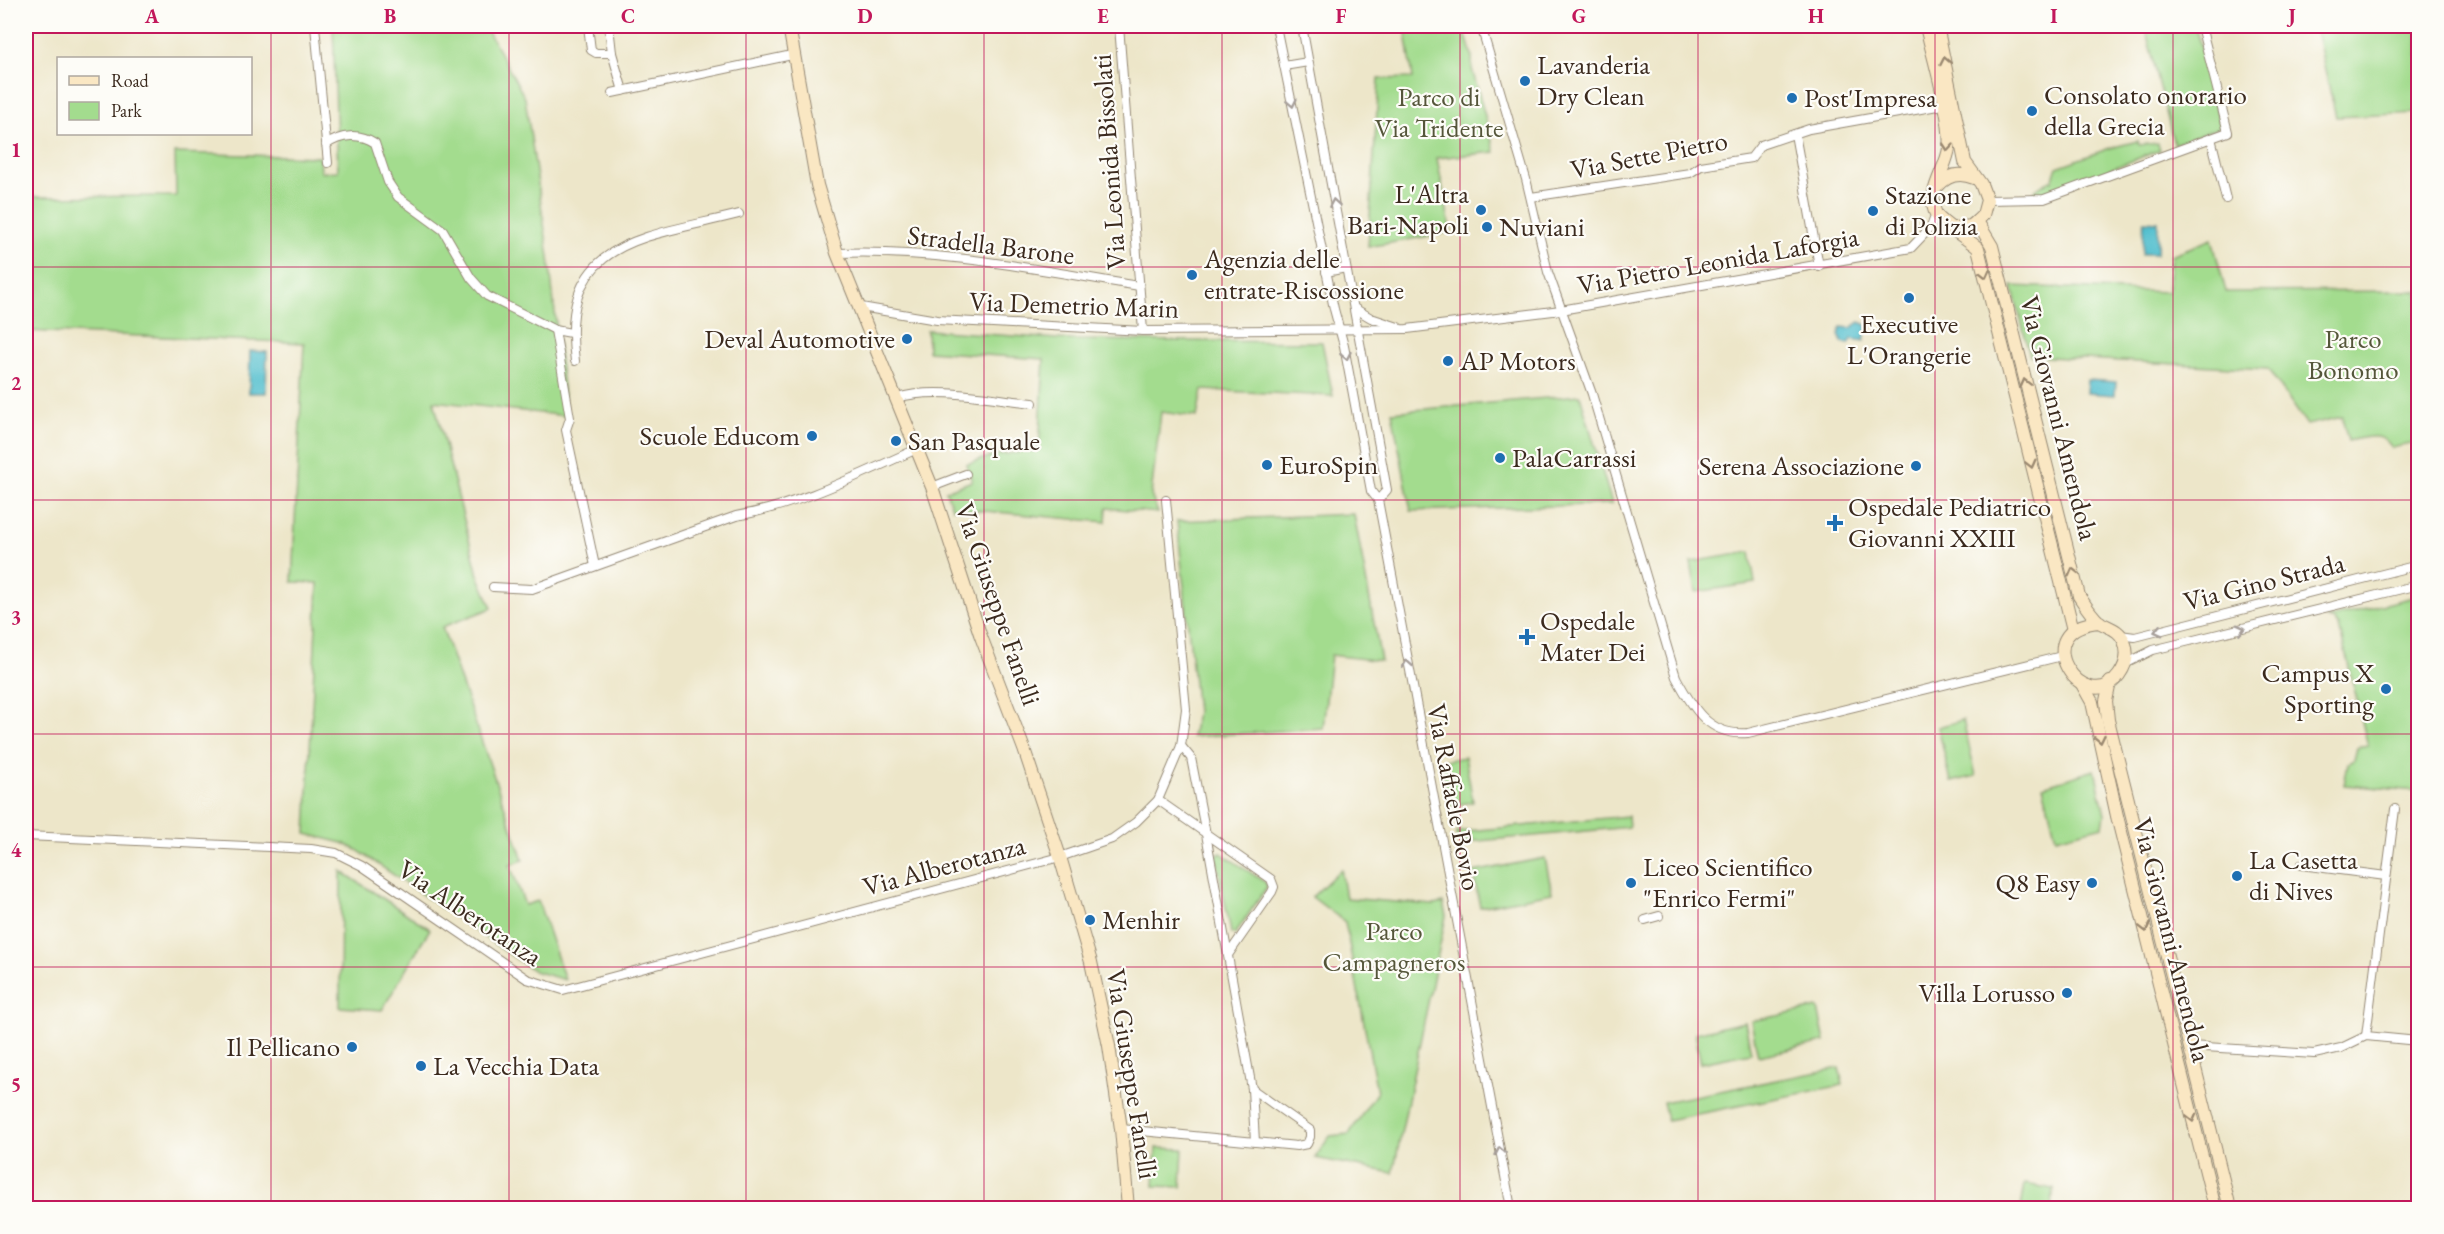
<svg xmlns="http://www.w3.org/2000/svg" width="2444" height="1234" viewBox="0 0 2444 1234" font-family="'EB Garamond',serif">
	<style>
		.green { fill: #a3dc8e; stroke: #6f8356; stroke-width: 1.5 }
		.water { fill: #54c0cf; stroke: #487576; stroke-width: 1.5 }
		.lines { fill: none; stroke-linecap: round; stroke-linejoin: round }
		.street-casing { stroke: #948874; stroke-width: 10 }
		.secondary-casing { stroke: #948874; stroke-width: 14 }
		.street { stroke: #fff; stroke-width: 8 }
		.secondary { stroke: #fae7c3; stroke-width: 12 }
		.oneway { stroke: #9a8870 }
		.oneway2 { stroke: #a79f9a }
		.grid { fill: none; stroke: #c2185b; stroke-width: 1.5; stroke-opacity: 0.55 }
		.poi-dot { fill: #1f6fb2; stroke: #fdfcf7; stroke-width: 2 }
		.labels { text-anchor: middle; stroke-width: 4.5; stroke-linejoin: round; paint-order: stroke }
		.poi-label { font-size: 27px; fill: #3b2a1e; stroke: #fdfcf7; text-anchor: start }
		.park-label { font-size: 27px; fill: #55563a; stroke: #fdfcf7 }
		.street-label { font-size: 27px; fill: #3b2a1e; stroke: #fdfcf7 }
		.neatline { fill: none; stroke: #c2185b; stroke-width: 2 }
		.grid-label { font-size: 20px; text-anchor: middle; font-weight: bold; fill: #c2185b }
	</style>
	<rect width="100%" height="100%" fill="#fdfcf7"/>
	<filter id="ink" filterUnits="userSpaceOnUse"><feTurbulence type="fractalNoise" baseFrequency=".0167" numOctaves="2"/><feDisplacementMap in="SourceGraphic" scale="12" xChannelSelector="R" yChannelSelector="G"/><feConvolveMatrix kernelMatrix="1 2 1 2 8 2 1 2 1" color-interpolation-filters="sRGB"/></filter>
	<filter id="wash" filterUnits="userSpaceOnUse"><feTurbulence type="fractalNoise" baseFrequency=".008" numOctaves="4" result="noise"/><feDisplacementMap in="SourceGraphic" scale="24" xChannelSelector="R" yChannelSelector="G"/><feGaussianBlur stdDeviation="1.35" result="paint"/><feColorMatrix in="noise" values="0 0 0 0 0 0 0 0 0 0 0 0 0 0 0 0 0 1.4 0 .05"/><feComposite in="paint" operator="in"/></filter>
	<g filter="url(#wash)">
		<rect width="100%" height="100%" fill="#ede6c9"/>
		<!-- green -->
		<g class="green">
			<path d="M333,26H485L525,98L549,257L566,416L434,401L478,575L492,608L442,627L523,860L510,865L525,905L538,901L565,980L534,971L357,850L343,843L306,834L318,583L292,582L304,343L26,331V197L176,196L175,153L320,157L321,172L338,171Z"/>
			<path d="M1405,26H1463L1472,55V69L1495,152L1437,158L1451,232L1368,247L1379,79L1413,78Z"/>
			<path d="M2150,26H2195L2221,127L2174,144L2145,27Z"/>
			<path d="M2315,26H2418V113L2336,117Z"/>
			<path d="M2138,141L2139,145L2158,143L2160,150L2051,192L2033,195V192L2050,180L2052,181L2057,167L2110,148Z"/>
			<path d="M2212,239L2226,292L2418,291V444L2414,443L2392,448C2382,430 2364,438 2348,441L2342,417L2307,425L2268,369L2030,356L2012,286L2168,292L2171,255Z"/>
			<path d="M927,330L1072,340L1322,342L1333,396L1202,390L1197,417L1161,412L1151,495L1158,513L1107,508L1106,522L952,508L946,491L972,481L966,464L996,455L1039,450L1044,359L928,351Z"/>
			<path d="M1580,395L1612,504L1411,511L1392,412Z"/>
			<path d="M1354,514L1381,661L1331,655L1323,728L1192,737L1197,712L1177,521Z"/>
			<path d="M1750,552L1755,583L1696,592L1691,562Z"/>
			<path d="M2418,596V791L2344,785L2348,763L2354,760L2357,748L2368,746L2339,626L2333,620L2326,619Z"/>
			<path d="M1963,720L1976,776L1951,782L1938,727Z"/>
			<path d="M1465,757L1473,802L1449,806L1441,761Z"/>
			<path d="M2095,770L2105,815L2103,826L2056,838L2043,786Z"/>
			<path d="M1628,816L1629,827L1458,843L1457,832Z"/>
			<path d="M1221,853L1266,883L1267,887L1235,934L1231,933L1216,856Z"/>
			<path d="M1545,858L1552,893L1480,907L1473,872Z"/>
			<path d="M1341,869L1346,898L1434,905L1443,903L1446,916L1393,1173L1315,1158L1330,1136L1349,1134L1377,1092L1345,922L1312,897Z"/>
			<path d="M341,871L430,929L382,1010L340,1007Z"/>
			<path d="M1818,1008L1825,1042L1758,1056L1751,1021Z"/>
			<path d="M1745,1022L1751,1053L1701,1063L1695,1033Z"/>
			<path d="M1839,1068L1843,1085L1667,1120L1663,1102Z"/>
			<path d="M1156,1148L1183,1149L1181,1187L1154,1186Z"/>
			<path d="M2025,1184L2054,1189L2051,1208H2021Z"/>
		</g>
		<!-- water -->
		<g class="water">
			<path d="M2144,221L2158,222L2157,254H2142Z"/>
			<path d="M1860,322L1867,326L1864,341L1852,339L1849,344L1842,342L1839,335L1841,327L1851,328Z"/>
			<path d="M250,351L267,352L266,393H249Z"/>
			<path d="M2087,380L2116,382L2115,395L2086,393Z"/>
		</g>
	</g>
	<g filter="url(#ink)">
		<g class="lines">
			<!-- street casing -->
			<g class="street-casing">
				<g id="street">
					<path d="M315,26L328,163"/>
					<path d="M588,26L591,50L596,53H612"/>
					<path d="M609,26L612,53L623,91"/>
					<path d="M1119,26L1143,331"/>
					<path d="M1276,26L1334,309L1344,346L1371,491L1378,500L1511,1208"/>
					<path d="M1302,26L1387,490L1378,500"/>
					<path d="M1481,26L1526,179L1548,272L1592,394L1676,677C1692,707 1709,737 1748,733L2062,656"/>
					<path d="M1284,66L1308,62"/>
					<path d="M612,93L792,55"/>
					<path d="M1795,134L1819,266"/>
					<path d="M2211,138L2226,199"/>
					<path d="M326,145C341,134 360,133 375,143L388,182L398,197L443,230L471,278L487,296L555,330L571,333"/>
					<path d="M1531,197L1690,173L1701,166L1751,158L1761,145L1809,129L1943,105"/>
					<path d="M1987,200L2044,199L2228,132L2201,26"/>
					<path d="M837,253C938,249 1040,270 1139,286"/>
					<path d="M1326,272L1346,268"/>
					<path d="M861,307L937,320L1143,331L1407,329L1561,310L1911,248L1931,227L1936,214"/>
					<path d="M1354,308L1371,318L1398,327"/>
					<path d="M555,330L570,418L566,430L595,566"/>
					<path d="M575,361C558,238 646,238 739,214"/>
					<path d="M897,398C936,386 992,399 1033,403"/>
					<path d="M932,487L966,474"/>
					<path d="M493,587L532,589L736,516C800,505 858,475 917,449"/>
					<path d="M2120,635L2135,637L2418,565"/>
					<path d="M2125,664L2153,650L2418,585"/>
					<path d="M1181,746L1191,758L1206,834L1252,1089L1255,1142"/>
					<path d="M1158,800L1271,879L1274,887L1272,892L1228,955"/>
					<path d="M26,836L311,849L336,853L362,866L527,979L563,990L1060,857L1112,839L1136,822L1158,800L1181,746L1186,709L1166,500"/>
					<path d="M2301,865L2386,876"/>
					<path d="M1645,920L1659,916"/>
					<path d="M2366,1036L2395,809"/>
					<path d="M2190,1046L2314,1054L2341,1048L2366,1036L2418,1041"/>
					<path d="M1121,1129L1297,1146L1307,1144L1310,1137V1130L1252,1089"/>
				</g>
			</g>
			<!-- secondary casing -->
			<g class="secondary-casing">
				<g id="secondary">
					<path d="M789,26L817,185L837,253L932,487L980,634L1024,749L1060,857L1091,962L1109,1046L1121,1129L1128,1208"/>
					<path d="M1926,26C1932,54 1953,122 1949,148C1947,168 1925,193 1936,214C1940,222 1969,240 1978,248L2073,630"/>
					<path d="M1937,26L1965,162L1981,184L1987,200L1983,215L1977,221L1971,226L1955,228"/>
					<path d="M1938,186C1948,174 1960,172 1974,178"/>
					<path d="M1977,221L1992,246L2079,596C2085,605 2091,615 2099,622C2109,628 2119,629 2124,641C2129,653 2127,664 2119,675C2085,721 2022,628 2100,622"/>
					<path d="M2110,682L2106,701L2108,720L2230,1208"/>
					<path d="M2082,684L2092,702L2117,816L2215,1208"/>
				</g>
			</g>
			<!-- street -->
			<use href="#street" class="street"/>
			<!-- secondary -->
			<use href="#secondary" class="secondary"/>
		</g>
		<!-- one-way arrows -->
		<defs><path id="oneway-chevron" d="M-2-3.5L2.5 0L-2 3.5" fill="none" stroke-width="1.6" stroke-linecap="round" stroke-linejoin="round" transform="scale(1.5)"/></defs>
		<g class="oneway">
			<use href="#oneway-chevron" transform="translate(1945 61) rotate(-101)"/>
			<use href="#oneway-chevron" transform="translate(1948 147) rotate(95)"/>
			<use href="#oneway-chevron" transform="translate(1985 274) rotate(76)"/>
			<use href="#oneway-chevron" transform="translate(2025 383) rotate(-104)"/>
			<use href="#oneway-chevron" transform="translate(2031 464) rotate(76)"/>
			<use href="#oneway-chevron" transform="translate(2073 572) rotate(-104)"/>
			<use href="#oneway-chevron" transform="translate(2100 739) rotate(78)"/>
			<use href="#oneway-chevron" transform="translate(2145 928) rotate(76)"/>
			<use href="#oneway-chevron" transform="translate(2192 1118) rotate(76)"/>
		</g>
		<g class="oneway2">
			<use href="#oneway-chevron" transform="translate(1292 103) rotate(78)"/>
			<use href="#oneway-chevron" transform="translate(1334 203) rotate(-100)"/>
			<use href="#oneway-chevron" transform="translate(1346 356) rotate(79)"/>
			<use href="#oneway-chevron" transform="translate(2241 629) rotate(-14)"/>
			<use href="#oneway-chevron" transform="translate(2158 631) rotate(166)"/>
			<use href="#oneway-chevron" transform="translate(1407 664) rotate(-100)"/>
			<use href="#oneway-chevron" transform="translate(1500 1151) rotate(-101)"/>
		</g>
	</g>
	<!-- grid -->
	<path class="grid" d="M271,26V1208M509,26V1208M746,26V1208M984,26V1208M1222,26V1208M1460,26V1208M1698,26V1208M1935,26V1208M2173,26V1208M26,267H2418M26,500H2418M26,734H2418M26,967H2418"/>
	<!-- markers -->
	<g class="poi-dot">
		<circle cx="1525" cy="81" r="6"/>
		<circle cx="1792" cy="98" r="6"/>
		<circle cx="2032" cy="111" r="6"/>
		<circle cx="1481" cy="210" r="6"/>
		<circle cx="1873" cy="211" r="6"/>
		<circle cx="1487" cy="227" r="6"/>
		<circle cx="1192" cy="275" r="6"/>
		<circle cx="1909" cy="298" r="6"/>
		<circle cx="907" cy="339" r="6"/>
		<circle cx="1448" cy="361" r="6"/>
		<circle cx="812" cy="436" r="6"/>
		<circle cx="896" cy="441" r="6"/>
		<circle cx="1500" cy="458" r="6"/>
		<circle cx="1267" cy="465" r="6"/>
		<circle cx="1916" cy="466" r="6"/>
		<path d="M1832 514h6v6h6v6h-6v6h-6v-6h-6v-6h6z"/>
		<path d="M1524 628h6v6h6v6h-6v6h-6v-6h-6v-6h6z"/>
		<circle cx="2386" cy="689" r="6"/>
		<circle cx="2237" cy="876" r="6"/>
		<circle cx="1631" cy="883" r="6"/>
		<circle cx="2092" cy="883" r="6"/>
		<circle cx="1090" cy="920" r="6"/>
		<circle cx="2067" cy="993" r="6"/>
		<circle cx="352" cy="1047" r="6"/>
		<circle cx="421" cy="1066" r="6"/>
	</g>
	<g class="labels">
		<!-- poi labels -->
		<g class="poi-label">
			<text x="1537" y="74">Lavanderia<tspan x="1537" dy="31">Dry Clean</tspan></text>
			<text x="2044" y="104">Consolato onorario<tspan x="2044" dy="31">della Grecia</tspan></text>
			<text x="1804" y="107">Post'Impresa</text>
			<text x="1469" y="203" text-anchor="end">L'Altra<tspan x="1469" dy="31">Bari-Napoli</tspan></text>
			<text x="1885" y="204">Stazione<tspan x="1885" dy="31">di Polizia</tspan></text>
			<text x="1499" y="236">Nuviani</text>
			<text x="1204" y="268">Agenzia delle<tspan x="1204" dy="31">entrate-Riscossione</tspan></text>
			<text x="1909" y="333" text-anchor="middle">Executive<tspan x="1909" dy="31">L'Orangerie</tspan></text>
			<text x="895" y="348" text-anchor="end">Deval Automotive</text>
			<text x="1460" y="370">AP Motors</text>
			<text x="800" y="445" text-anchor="end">Scuole Educom</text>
			<text x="908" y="450">San Pasquale</text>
			<text x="1512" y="467">PalaCarrassi</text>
			<text x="1279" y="474">EuroSpin</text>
			<text x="1904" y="475" text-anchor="end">Serena Associazione</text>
			<text x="1848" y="516">Ospedale Pediatrico<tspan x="1848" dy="31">Giovanni XXIII</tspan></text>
			<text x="1540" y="630">Ospedale<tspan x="1540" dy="31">Mater Dei</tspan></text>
			<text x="2374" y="682" text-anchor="end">Campus X<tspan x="2374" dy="31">Sporting</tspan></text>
			<text x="2249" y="869">La Casetta<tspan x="2249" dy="31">di Nives</tspan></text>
			<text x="1643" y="876">Liceo Scientifico<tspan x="1643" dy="31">"Enrico Fermi"</tspan></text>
			<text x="2080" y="892" text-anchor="end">Q8 Easy</text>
			<text x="1102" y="929">Menhir</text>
			<text x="2055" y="1002" text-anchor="end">Villa Lorusso</text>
			<text x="340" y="1056" text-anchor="end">Il Pellicano</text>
			<text x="433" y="1075">La Vecchia Data</text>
		</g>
		<!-- park labels -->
		<g class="park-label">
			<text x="1439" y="106">Parco di<tspan x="1439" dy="31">Via Tridente</tspan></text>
			<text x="2353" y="348">Parco<tspan x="2353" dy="31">Bonomo</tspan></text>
			<text x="1394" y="940">Parco<tspan x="1394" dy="31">Campagneros</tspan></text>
		</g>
		<!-- street labels -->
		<g class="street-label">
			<text transform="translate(1649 155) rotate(-11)" y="9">Via Sette Pietro</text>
			<text transform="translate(1109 162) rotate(-94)" y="9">Via Leonida Bissolati</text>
			<text transform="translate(991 245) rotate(7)" y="9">Stradella Barone</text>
			<text transform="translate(1718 261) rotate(-10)" y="9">Via Pietro Leonida Laforgia</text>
			<text transform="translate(1074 305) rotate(2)" y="9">Via Demetrio Marin</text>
			<text transform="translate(2059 418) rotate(76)" y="9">Via Giovanni Amendola</text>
			<text transform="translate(2264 582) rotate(-14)" y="9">Via Gino Strada</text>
			<text transform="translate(998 604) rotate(71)" y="9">Via Giuseppe Fanelli</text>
			<text transform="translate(1454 797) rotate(79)" y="9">Via Raffaele Bovio</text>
			<text transform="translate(944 866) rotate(-15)" y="9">Via Alberotanza</text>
			<text transform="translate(470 913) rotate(34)" y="9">Via Alberotanza</text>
			<text transform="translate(2172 940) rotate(76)" y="9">Via Giovanni Amendola</text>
			<text transform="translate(1132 1074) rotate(81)" y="9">Via Giuseppe Fanelli</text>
		</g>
	</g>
	<!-- margin -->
	<rect width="2444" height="1234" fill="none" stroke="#fdfcf7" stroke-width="66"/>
	<!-- legend -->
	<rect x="57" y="57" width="195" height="78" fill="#fdfcf7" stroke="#afa8a0" stroke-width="1.5"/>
	<rect x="69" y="76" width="30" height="9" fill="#fae7c3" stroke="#afa8a0" stroke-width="1.5"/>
	<text x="111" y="87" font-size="18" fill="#3b2a1e">Road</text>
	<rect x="69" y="102" width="30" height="18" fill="#a3dc8e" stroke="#afa8a0" stroke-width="1.5"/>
	<text x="111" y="117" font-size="18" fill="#3b2a1e">Park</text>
	<rect x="33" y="33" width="2378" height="1168" class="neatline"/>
	<g class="grid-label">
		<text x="152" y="23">A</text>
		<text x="390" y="23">B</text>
		<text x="628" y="23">C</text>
		<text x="865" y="23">D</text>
		<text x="1103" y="23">E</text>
		<text x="1341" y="23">F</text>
		<text x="1579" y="23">G</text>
		<text x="1816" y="23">H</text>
		<text x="2054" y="23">I</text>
		<text x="2292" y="23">J</text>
		<text x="16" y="157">1</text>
		<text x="16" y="390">2</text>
		<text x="16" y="624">3</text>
		<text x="16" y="857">4</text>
		<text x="16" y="1091">5</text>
	</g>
</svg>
